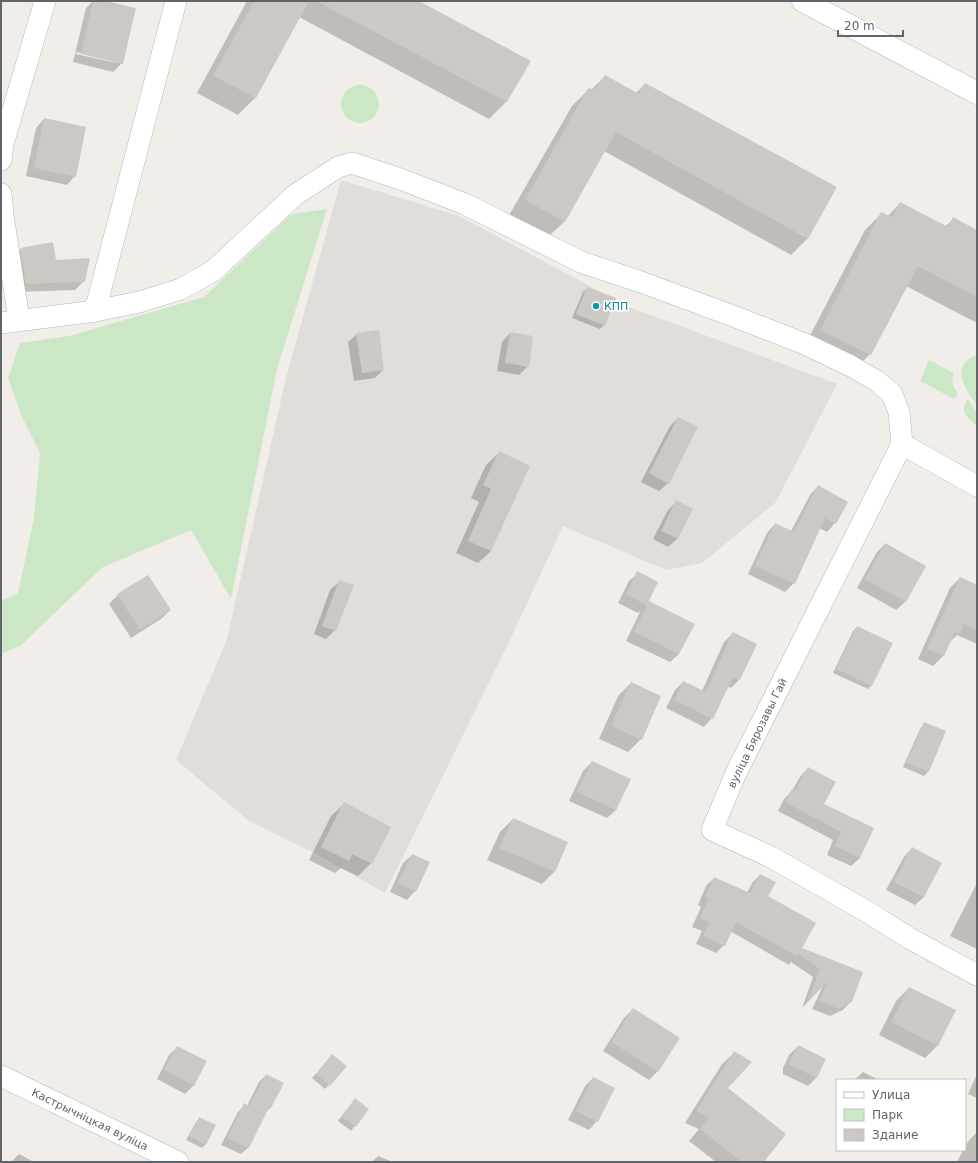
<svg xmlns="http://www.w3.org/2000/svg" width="978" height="1163" viewBox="0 0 978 1163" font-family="'DejaVu Sans',sans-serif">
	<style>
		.industrial { fill: #e0ddda }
		.green { fill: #cce7c6 }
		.shadow { fill: #0003; fill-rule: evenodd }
		.building { fill: #ccc8c4 }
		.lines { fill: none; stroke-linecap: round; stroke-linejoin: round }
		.minor-casing { stroke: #b3b7ba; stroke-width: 22 }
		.secondary-casing { stroke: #b4b9bc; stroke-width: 23 }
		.minor { stroke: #fff; stroke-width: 21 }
		.secondary { stroke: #fff; stroke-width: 22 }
		.culture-dot { fill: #0f9aa8; stroke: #fff; stroke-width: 1.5 }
		.labels { text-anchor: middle; stroke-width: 3.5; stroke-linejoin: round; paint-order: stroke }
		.culture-label { font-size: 11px; fill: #0d838f; stroke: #fff; text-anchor: start }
		.street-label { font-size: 11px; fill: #5f6568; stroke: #fff }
	</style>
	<rect width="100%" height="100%" fill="#f1ede8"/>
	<!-- industrial -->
	<path class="industrial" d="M341,180L459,216L629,307L837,384L776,502L702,563L666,570L563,526L508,644L385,893L316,854L249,821L176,760L227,639L286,378Z"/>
	<!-- green -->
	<g class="green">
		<circle cx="360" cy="104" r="19"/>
		<path d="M327,209L277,369L231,599L191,530L103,567L20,646L1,654V601L18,593L34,518L40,453L22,417L8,378L20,343L69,336L204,297L292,214Z"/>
		<path d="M977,354V406C965,388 949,367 977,354Z"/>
		<path d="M929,360L954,373C951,380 952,386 958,393L954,399L920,381Z"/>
		<path d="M968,399L977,413V426C967,417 959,412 968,399Z"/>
	</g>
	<!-- shadow -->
	<g class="shadow">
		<path d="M93,1H101L122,63L113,72L73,62L86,8ZM76,52L117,61V63L76,54Z"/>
		<path d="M247,1H417L529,62L506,102L489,119L299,17L255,98L238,115L197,93Z"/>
		<path d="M605,76L636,93L645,84L808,238L791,255L604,151L564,222L547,238L508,217L572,106L589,89L591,90Z"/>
		<path d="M44,119L75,176L67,185L26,176L36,128Z"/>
		<path d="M900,203L945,227L953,219L977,231V323L906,286L870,354L853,371L804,347L865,230L882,213L888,216Z"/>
		<path d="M21,249L84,281L75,290L17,292L12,258Z"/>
		<path d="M587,288L604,325L600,329L572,318L583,292Z"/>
		<path d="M510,333L528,366L519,375L497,371L502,342Z"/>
		<path d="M357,334L383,370L375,378L354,381L348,342Z"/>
		<path d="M678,418L668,483L659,491L641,482L670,426Z"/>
		<path d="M499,453L491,551L478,563L456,553L479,502L471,498L486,465Z"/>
		<path d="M818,486L835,523L827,532L819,528L794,583L785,592L748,574L767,533L775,524L791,531L810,495Z"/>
		<path d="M677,501L692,509L677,539L668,547L653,539L668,510Z"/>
		<path d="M885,544L925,566L905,602L896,610L857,588L877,552Z"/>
		<path d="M638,573L657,582L646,606L649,602L679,654L670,662L626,641L641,610L638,613L618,603L629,581Z"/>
		<path d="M148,576L170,610L161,619L131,638L109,604L118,595Z"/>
		<path d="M960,578L977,586V644L957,635L949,643L943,656L933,666L918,659L950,588Z"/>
		<path d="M339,582L335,630L326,639L314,634L330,590Z"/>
		<path d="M857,627L872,685L868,689L833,673L853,631Z"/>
		<path d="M733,633L739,680L731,688L727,686L712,718L704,727L666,708L675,690L683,682L702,691L724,642Z"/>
		<path d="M631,683L641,739L628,752L599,739L618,696Z"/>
		<path d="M925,723L945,732L928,772L924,776L903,767L921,727Z"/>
		<path d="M592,762L630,780L616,810L607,818L569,801L583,771Z"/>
		<path d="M808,768L822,805L860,858L851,866L827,855L833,840L778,811L784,799L792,791L800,777Z"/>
		<path d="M344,804L371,863L358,876L341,868L335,873L309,860L331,816Z"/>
		<path d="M513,819L554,872L542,884L487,860L500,832Z"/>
		<path d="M912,848L941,863L924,897L915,905L886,890L904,857Z"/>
		<path d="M412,855L415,891L407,900L390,892L403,863Z"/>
		<path d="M760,875L767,897L801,949L851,1001L843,1010L830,1016L812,1009L823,986L802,1008L813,977L791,962L789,965L730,931L724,945L716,953L696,944L702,931L692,927L701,907L698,905L706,886L714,878L747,893L752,883Z"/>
		<path d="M977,883V949L950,936Z"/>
		<path d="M909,988L937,1046L925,1058L879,1035L896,1001Z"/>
		<path d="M633,1009L679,1039L657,1072L649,1080L603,1051L624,1018Z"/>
		<path d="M798,1046L816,1078L808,1086L783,1074V1068L789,1055Z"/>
		<path d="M178,1047L205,1062L193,1086L185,1094L157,1079L169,1055Z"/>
		<path d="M734,1053L727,1089L763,1162H716L689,1141L699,1129L685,1123L722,1064Z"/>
		<path d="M329,1059L345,1067L325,1089L312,1078Z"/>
		<path d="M863,1072L879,1080H854Z"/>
		<path d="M977,1074V1098L968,1094Z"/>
		<path d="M266,1075L272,1106L267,1111L248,1148L241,1154L221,1145L238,1112L245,1105L247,1106L259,1082Z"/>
		<path d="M593,1078L597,1121L589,1130L568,1120L585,1086Z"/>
		<path d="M351,1104L368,1109L351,1131L338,1121Z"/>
		<path d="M200,1118L206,1144L202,1148L186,1140L196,1122Z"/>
		<path d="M977,1132V1162H957L963,1150H965V1147L969,1140Z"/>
		<path d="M19,1154L34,1162H11Z"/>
		<path d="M378,1156L393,1162H372Z"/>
	</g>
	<!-- building -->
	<g class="building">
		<path d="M93,1H105L136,8L123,64L81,54Z"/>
		<path d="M254,1H309L256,98L213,76Z"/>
		<path d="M316,1H419L531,61L507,102Z"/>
		<path d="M605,75L639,94L645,83L837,187L808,239L616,132L565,222L525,200L588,88L595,90Z"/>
		<path d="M44,118L86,127L76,177L34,168Z"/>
		<path d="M900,202L948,227L953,217L977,230V297L918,266L871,355L820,330L881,212L892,217Z"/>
		<path d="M53,242L56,260L90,258L85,282L26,284L20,248Z"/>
		<path d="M587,287L616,298L605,326L576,314Z"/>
		<path d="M379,330L384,370L362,373L356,333Z"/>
		<path d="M510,332L533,336L529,367L505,363Z"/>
		<path d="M678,417L698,427L669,484L649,473Z"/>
		<path d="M499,451L530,466L491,551L468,541L491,489L483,485Z"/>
		<path d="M818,485L848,502L836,524L825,518L795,584L755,566L775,523L794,532Z"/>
		<path d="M676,500L693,509L678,539L661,531Z"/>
		<path d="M885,543L926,566L906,602L865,579Z"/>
		<path d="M637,571L658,582L647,605L626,595Z"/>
		<path d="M148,575L171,610L140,630L117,594Z"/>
		<path d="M960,577L977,585V630L964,624L960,634L955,632L944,656L927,649Z"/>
		<path d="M339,580L354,585L336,631L322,626Z"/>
		<path d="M649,601L695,624L679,654L634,632Z"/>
		<path d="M857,626L893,643L872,686L836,669Z"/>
		<path d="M733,632L757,644L740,680L733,677L713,719L674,700L683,681L706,692Z"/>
		<path d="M631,682L661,696L642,740L611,726Z"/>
		<path d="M924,722L946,731L929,772L906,763Z"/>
		<path d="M592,761L631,779L616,810L577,792Z"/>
		<path d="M808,767L836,782L824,804L874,828L860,858L834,846L841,832L785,802L792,789L795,791Z"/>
		<path d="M344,802L391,827L372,864L352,854L349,861L321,847Z"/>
		<path d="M513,818L568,842L555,872L499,848Z"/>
		<path d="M912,847L942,863L924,897L894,882Z"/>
		<path d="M412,854L430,862L416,892L398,883Z"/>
		<path d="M760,874L776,882L768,896L816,923L802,948L863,972L852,1002L839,1009L819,1001L829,980L808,1002L820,969L799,954L798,957L736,922L725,946L703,936L709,922L700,918L709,898L705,897L714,877L750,893Z"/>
		<path d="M909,987L956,1010L938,1046L891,1022Z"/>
		<path d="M633,1008L680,1038L658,1072L611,1042Z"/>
		<path d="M798,1045L826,1059L817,1078L788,1064Z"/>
		<path d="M177,1046L207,1061L194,1086L164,1070Z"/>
		<path d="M734,1051L752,1062L728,1088L786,1134L764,1162H742L700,1129L709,1117L696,1111Z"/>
		<path d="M332,1054L347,1066L330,1086L316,1074Z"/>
		<path d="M266,1074L284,1083L272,1106L270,1105L249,1148L227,1138L244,1103L249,1106Z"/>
		<path d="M593,1077L615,1088L598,1122L576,1111Z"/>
		<path d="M355,1098L369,1109L356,1127L342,1117Z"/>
		<path d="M199,1117L216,1125L206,1145L189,1136Z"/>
	</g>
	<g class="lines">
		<!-- minor casing -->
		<g class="minor-casing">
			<g id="minor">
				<path d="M1,160L3,144L45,1"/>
				<path d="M1,194L3,215L19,320"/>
				<path d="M95,311L176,1"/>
				<path d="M1,323L95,311L139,302L181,289L213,271L295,195L338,167L352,163L403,180L465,204L581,262L641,282L733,316L805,344L849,365L877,381L892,394L899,412L902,444"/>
				<path d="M902,444L736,773L712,830L771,857L866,911L909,938L977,975"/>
				<path d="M902,444L977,486"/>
				<path id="s1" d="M1,1076L178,1162"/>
			</g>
		</g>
		<!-- secondary casing -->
		<g class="secondary-casing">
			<path id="secondary" d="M803,1L977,93"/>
		</g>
		<!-- minor -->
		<use href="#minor" class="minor"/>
		<!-- secondary -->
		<use href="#secondary" class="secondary"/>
	</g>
	<!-- markers -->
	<circle class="culture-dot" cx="596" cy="306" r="4"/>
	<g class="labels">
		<!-- culture labels -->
		<g class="culture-label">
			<text x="604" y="310">КПП</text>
		</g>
		<!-- street labels -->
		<g class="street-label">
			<text transform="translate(757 733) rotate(-64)" y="4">вуліца Бярозавы Гай</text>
			<text dy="4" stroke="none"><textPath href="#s1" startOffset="99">Кастрычніцкая вуліца</textPath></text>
		</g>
	</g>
	<!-- border -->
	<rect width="978" height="1163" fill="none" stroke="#5f6568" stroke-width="4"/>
	<!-- legend -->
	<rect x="836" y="1079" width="130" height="72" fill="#ffffff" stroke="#bfc1c3"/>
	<rect x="844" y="1092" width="20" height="6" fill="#ffffff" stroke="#bfc1c3"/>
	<text x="872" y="1099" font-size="12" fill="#5f6568">Улица</text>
	<rect x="844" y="1109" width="20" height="12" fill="#cce7c6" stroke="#bfc1c3"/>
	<text x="872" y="1119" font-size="12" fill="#5f6568">Парк</text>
	<rect x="844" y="1129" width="20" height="12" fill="#ccc8c4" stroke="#bfc1c3"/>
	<text x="872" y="1139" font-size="12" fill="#5f6568">Здание</text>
	<!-- scale -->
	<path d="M838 30v6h65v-6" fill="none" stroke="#5f6568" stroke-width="2"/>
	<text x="844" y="30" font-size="12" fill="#5f6568" stroke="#ffffff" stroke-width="3" paint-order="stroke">20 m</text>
</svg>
